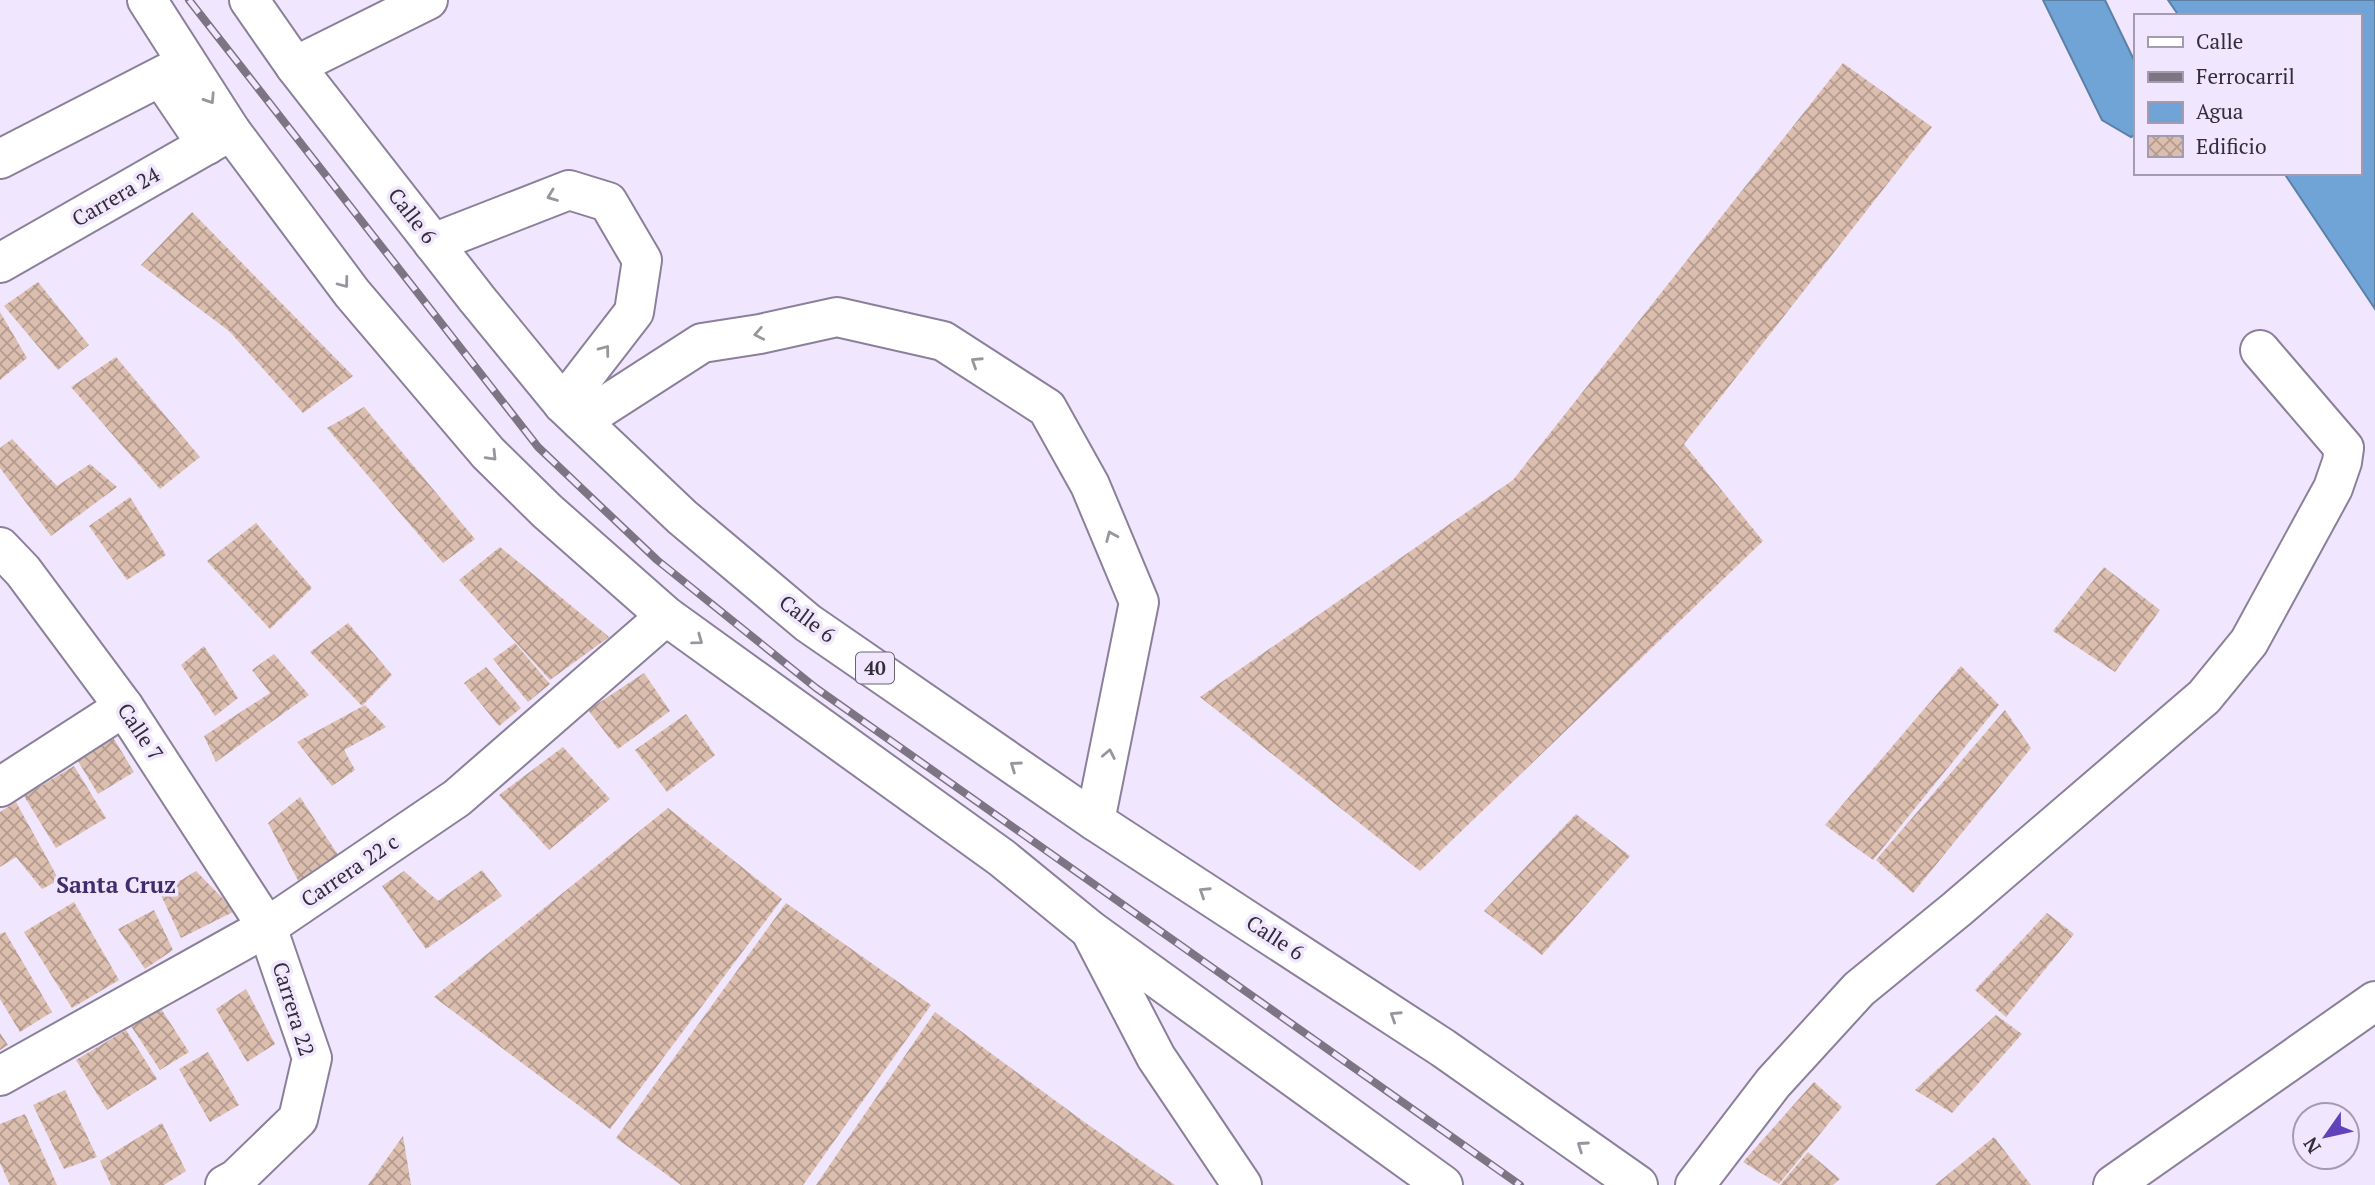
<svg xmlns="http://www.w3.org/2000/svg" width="2375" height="1185" viewBox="0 0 2375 1185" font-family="'PT Serif',serif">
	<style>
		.water { fill: #70a3d6; stroke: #5d80a7; stroke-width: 2 }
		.building { fill: url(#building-cross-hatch) }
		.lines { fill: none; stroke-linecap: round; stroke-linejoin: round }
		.minor-casing { stroke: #8b809a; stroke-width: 42 }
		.highway-casing { stroke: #8b809a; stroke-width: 42 }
		.minor { stroke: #fff; stroke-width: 38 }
		.highway { stroke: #fff; stroke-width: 38 }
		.rail-casing { stroke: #7c7584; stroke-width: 8 }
		.rail { stroke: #f0e6fd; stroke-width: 5; stroke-dasharray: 16; stroke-linecap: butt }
		.oneway { stroke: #98969c }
		.labels { text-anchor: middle; stroke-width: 7; stroke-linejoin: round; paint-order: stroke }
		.shield { fill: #f0e6fd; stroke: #6b6473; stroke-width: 2 }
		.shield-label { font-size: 19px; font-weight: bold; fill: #322d38 }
		.street-label { font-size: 21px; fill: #322d38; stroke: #f0e6fd }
		.neighbourhood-label { font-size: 23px; font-weight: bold; fill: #3c2f6b; stroke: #f0e6fd }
	</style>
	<defs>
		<pattern id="building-cross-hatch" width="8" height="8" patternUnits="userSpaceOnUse" patternTransform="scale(1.75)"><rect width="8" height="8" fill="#dcbeaf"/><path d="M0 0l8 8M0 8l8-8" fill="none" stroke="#b39b8f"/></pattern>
	</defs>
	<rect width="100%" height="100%" fill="#f0e6fd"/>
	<!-- water -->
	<g class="water">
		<path d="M2043,0H2105L2135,62V135L2131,137L2102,120Z"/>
		<path d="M2168,0H2375V309L2284,173H2359V16H2179Z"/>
	</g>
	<!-- building -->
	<g class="building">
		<path d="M1843,63L1932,127L1684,444L1763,541L1420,871L1200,697L1513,480Z"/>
		<path d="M192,212L353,376L303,413L229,331L141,265Z"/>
		<path d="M38,282L89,345L58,370L4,306Z"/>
		<path d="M0,312L27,358L0,380Z"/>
		<path d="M116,357L200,457L160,489L71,387Z"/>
		<path d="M364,407L475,539L443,563L327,428Z"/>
		<path d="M12,439L57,486L90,464L117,487L51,536L0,468V448Z"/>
		<path d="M130,497L166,555L127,580L89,526Z"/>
		<path d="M256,523L312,588L270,629L207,561Z"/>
		<path d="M500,547L609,637L550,680L459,580Z"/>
		<path d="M2104,567L2160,610L2115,672L2053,631Z"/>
		<path d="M348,623L392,675L362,706L310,652Z"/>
		<path d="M515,643L550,684L528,702L493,659Z"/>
		<path d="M204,646L238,698L215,716L181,665Z"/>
		<path d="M274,654L309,695L216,762L204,736L270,693L252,670Z"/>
		<path d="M1961,666L1999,705L1873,860L1825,825Z"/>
		<path d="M486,667L521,708L499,726L464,683Z"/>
		<path d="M644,673L670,711L618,749L588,710Z"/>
		<path d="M365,705L386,727L344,750L355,770L332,786L297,742Z"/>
		<path d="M2005,710L2031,748L1913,893L1876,860Z"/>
		<path d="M686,714L715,755L667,792L635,750Z"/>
		<path d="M109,731L134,772L98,794L73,753Z"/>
		<path d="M563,747L610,799L549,850L499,795Z"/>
		<path d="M74,766L106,818L56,848L24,796Z"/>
		<path d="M300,797L342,861L302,888L268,823Z"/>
		<path d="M16,802L59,880L42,889L16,857L0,867V812Z"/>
		<path d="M668,808L782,899L610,1129L434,997Z"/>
		<path d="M1576,814L1630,856L1542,955L1484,911Z"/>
		<path d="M482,870L502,896L426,949L382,886L404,871L438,901Z"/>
		<path d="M196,871L235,911L181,938L160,893Z"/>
		<path d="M74,902L119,980L72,1008L24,932Z"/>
		<path d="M786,903L931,1005L803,1185H681L616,1138Z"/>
		<path d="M154,910L173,950L145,969L118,929Z"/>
		<path d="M2047,913L2074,934L2006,1017L1975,990Z"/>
		<path d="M5,932L52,1012L20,1032L0,999V934Z"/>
		<path d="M246,989L275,1044L247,1062L216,1009Z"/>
		<path d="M156,1001L189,1052L160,1070L127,1020Z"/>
		<path d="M935,1012L1083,1121L1175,1185H816Z"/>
		<path d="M1996,1015L2022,1034L1952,1113L1915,1090Z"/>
		<path d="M126,1030L157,1079L107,1110L76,1060Z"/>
		<path d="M0,1033L8,1045L0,1050Z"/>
		<path d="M208,1052L239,1105L210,1122L179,1069Z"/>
		<path d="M1814,1082L1842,1107L1779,1184L1743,1162Z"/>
		<path d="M65,1090L97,1157L64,1169L33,1105Z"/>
		<path d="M25,1114L57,1185H10L0,1163V1124Z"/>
		<path d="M162,1123L186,1171L164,1185H111L100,1161Z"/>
		<path d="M403,1136L411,1185H368Z"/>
		<path d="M1994,1137L2031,1185H1935Z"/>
		<path d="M1808,1152L1840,1179L1833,1185H1780Z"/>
	</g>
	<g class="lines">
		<!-- minor casing -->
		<g class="minor-casing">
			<g id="minor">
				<path d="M295,66L428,0"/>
				<path d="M161,77L207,145"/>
				<path d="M0,159L187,63"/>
				<path d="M433,243L569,190L608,202L642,260L634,312L563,404"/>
				<path d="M0,263L231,131"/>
				<path d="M581,421L702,343L760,334L837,317L943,341L1047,408L1090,485L1139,602L1095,821"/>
				<path d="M0,547L23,571L124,707L267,927L312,1058L298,1119L236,1179L225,1185"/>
				<path d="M0,787L124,707"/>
				<path d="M1090,930L1156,1057L1242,1185"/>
				<path d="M0,1076L267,927L457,798L666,616"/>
				<path d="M1695,1185L1773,1083L1859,989L1957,909L2204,697L2249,642L2333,488L2342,462L2344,448L2260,350"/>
				<path d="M2113,1185L2375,1001"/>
			</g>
		</g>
		<!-- highway casing -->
		<g class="highway-casing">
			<g id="highway">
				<path d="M147,0L231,131L352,293L488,453L547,511L666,616L1002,858L1090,930L1443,1185"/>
				<path d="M249,0L295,66L477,299L563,404L682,517L808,623L1095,821L1443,1048L1638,1185"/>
			</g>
		</g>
		<!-- minor -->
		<use href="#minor" class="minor"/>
		<!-- highway -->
		<use href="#highway" class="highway"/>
		<!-- rail casing -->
		<g class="rail-casing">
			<path id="rail" d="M189,0L538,447L657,560L816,688L1520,1185"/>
		</g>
		<!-- rail -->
		<use href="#rail" class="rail"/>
	</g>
	<!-- one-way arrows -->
	<defs><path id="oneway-chevron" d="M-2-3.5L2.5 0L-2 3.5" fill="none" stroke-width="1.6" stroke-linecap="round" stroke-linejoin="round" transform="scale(1.75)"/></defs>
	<g class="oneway">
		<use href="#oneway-chevron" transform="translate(210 99) rotate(57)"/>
		<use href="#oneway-chevron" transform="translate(552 196) rotate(159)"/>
		<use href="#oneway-chevron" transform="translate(344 283) rotate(53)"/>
		<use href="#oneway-chevron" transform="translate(759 334) rotate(169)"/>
		<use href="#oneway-chevron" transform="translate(605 350) rotate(-53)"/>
		<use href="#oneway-chevron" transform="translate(976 362) rotate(-147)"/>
		<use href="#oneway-chevron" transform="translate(492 456) rotate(46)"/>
		<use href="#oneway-chevron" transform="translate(1111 536) rotate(-113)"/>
		<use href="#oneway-chevron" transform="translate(698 640) rotate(36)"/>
		<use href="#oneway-chevron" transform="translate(1109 754) rotate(-79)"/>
		<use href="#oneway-chevron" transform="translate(1015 766) rotate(-145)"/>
		<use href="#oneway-chevron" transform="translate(1204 892) rotate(-147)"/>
		<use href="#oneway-chevron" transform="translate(1395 1016) rotate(-147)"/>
		<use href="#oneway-chevron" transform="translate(1582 1146) rotate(-145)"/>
	</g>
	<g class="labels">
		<!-- shield labels -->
		<rect class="shield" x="856" y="652.5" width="38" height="31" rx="5"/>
		<g class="shield-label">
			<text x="875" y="675">40</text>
		</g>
		<!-- street labels -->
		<g class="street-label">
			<text transform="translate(116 197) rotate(-30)" y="7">Carrera 24</text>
			<text transform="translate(412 216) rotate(52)" y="7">Calle 6</text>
			<text transform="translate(807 619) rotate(37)" y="7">Calle 6</text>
			<text transform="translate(140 732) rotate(56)" y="7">Calle 7</text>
			<text transform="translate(350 871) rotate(-34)" y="7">Carrera 22 c</text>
			<text transform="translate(1275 938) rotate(33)" y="7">Calle 6</text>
			<text transform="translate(293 1009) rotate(73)" y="7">Carrera 22</text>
		</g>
		<!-- neighbourhood labels -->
		<g class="neighbourhood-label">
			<text x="116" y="893">Santa Cruz</text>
		</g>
	</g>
	<!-- legend -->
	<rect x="2134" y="14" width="228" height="161" fill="#f0e6fd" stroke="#a49cae" stroke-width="2"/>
	<rect x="2148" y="37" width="35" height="10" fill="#ffffff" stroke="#a49cae" stroke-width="2"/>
	<text x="2196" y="49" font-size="21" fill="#322d38">Calle</text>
	<rect x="2148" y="72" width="35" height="10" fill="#7c7584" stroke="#a49cae" stroke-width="2"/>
	<text x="2196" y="84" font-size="21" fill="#322d38">Ferrocarril</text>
	<rect x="2148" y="102" width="35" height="21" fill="#70a3d6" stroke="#a49cae" stroke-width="2"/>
	<text x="2196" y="119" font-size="21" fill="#322d38">Agua</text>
	<rect x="2148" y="136" width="35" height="21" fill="url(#building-cross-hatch)" stroke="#a49cae" stroke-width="2"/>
	<text x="2196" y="154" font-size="21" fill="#322d38">Edificio</text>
	<!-- north arrow -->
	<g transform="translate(2326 1136) rotate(236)"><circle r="33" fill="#f0e6fd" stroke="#a49cae" stroke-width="2"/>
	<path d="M0-5L12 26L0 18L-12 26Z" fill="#6142ba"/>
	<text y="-10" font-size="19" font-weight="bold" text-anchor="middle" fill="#322d38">N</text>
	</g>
</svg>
